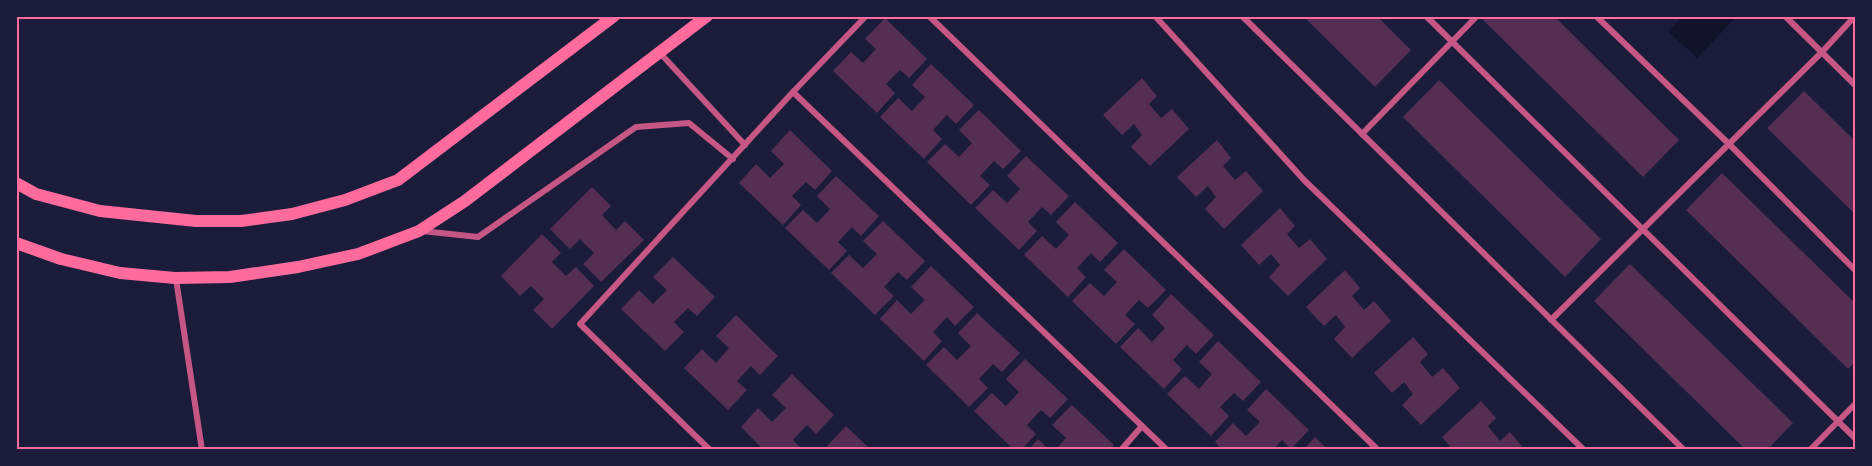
<svg xmlns="http://www.w3.org/2000/svg" width="1872" height="466" viewBox="0 0 1872 466" font-family="'Fira Sans',sans-serif">
	<style>
		.water { fill: #12122b }
		.building { fill: #542f53 }
		.lines { fill: none; stroke-linecap: round; stroke-linejoin: round }
		.minor { stroke: #c65784; stroke-width: 6 }
		.secondary { stroke: #ff6b9d; stroke-width: 12 }
		.neatline { fill: none; stroke: #ff6b9d; stroke-width: 2 }
	</style>
	<rect width="100%" height="100%" fill="#1b1b3a"/>
	<!-- water -->
	<path class="water" d="M1682,17V16L1736,17L1697,58L1668,31Z"/>
	<!-- building -->
	<g class="building">
		<path d="M1303,16H1377L1411,50L1375,87Z"/>
		<path d="M1482,16H1554L1679,140L1643,177L1481,18Z"/>
		<path d="M885,18L927,59L909,78L900,70L886,84L895,93L877,113L833,71L851,52L863,63L876,49L865,39Z"/>
		<path d="M931,64L974,105L956,124L947,115L933,130L942,139L924,159L880,117L898,98L912,111L925,97L912,85Z"/>
		<path d="M1142,78L1157,96L1149,104L1161,118L1172,109L1189,129L1150,166L1131,147L1142,135L1134,124L1122,135L1103,115Z"/>
		<path d="M1439,80L1601,239L1565,277L1403,117Z"/>
		<path d="M1804,91L1856,142V215L1767,128Z"/>
		<path d="M979,110L1021,151L1003,169L994,161L980,176L990,185L971,205L927,162L945,144L959,157L972,143L959,130Z"/>
		<path d="M790,130L832,171L815,190L806,182L792,196L801,205L783,225L739,183L756,164L770,178L784,164L771,151Z"/>
		<path d="M1217,140L1231,158L1223,166L1235,180L1246,171L1263,191L1224,229L1205,209L1216,197L1208,186L1196,197L1177,177Z"/>
		<path d="M1026,156L1069,196L1051,215L1042,207L1028,222L1037,231L1019,250L975,208L993,190L1007,203L1020,189L1007,176Z"/>
		<path d="M1722,173L1856,304V361L1848,369L1686,210Z"/>
		<path d="M836,176L879,216L861,236L852,227L838,242L847,251L829,270L785,228L803,210L817,223L830,209L817,196Z"/>
		<path d="M592,187L611,206L602,215L616,230L625,221L644,240L601,282L583,264L594,253L580,239L570,249L550,229Z"/>
		<path d="M1075,202L1118,243L1100,262L1091,253L1077,268L1086,277L1068,297L1024,255L1042,236L1056,249L1069,235L1056,222Z"/>
		<path d="M1280,208L1295,226L1287,234L1299,248L1310,239L1327,259L1288,296L1269,277L1280,265L1271,254L1259,265L1241,245Z"/>
		<path d="M883,221L925,261L907,280L898,272L884,287L894,296L875,315L831,273L849,255L863,268L877,254L863,241Z"/>
		<path d="M542,234L561,253L552,262L566,276L576,267L594,286L552,329L533,310L544,299L531,286L520,296L501,276Z"/>
		<path d="M1124,249L1166,290L1148,308L1139,300L1125,315L1135,324L1116,344L1072,301L1090,283L1104,296L1117,282L1104,270Z"/>
		<path d="M673,257L715,297L697,316L688,308L674,322L684,332L665,351L621,309L639,290L653,304L667,290L653,277Z"/>
		<path d="M1630,264L1793,423L1767,450H1746L1594,301Z"/>
		<path d="M931,266L974,307L955,326L947,317L933,332L942,341L924,361L880,319L897,300L911,314L925,300L911,287Z"/>
		<path d="M1345,270L1360,288L1352,296L1364,310L1374,301L1391,321L1352,358L1334,339L1345,327L1336,315L1324,326L1306,307Z"/>
		<path d="M1171,294L1214,335L1196,354L1187,345L1173,360L1182,369L1164,389L1120,347L1138,328L1152,342L1165,328L1152,315Z"/>
		<path d="M977,313L1020,353L1002,372L993,364L979,379L988,388L969,407L926,365L944,347L957,360L971,346L958,333Z"/>
		<path d="M736,315L778,356L760,375L751,366L737,381L747,390L728,410L684,368L702,349L716,363L729,348L716,336Z"/>
		<path d="M1413,337L1428,354L1420,362L1432,377L1443,368L1460,388L1421,425L1402,405L1413,394L1404,382L1392,393L1374,373Z"/>
		<path d="M1218,341L1261,382L1243,401L1234,393L1220,407L1229,416L1211,436L1167,394L1185,376L1199,389L1212,374L1199,362Z"/>
		<path d="M1025,359L1068,399L1050,418L1041,410L1027,425L1036,434L1021,450H1014L974,411L992,393L1006,406L1019,392L1006,379Z"/>
		<path d="M792,374L834,415L816,434L807,425L793,440L803,450H764L741,427L758,408L772,422L786,408L772,395Z"/>
		<path d="M1266,389L1309,430L1291,449L1282,440L1273,450H1223L1215,442L1233,423L1246,436L1260,422L1247,410Z"/>
		<path d="M1481,401L1496,418L1488,426L1500,441L1510,432L1525,450H1475L1472,446L1468,450H1453L1442,437Z"/>
		<path d="M1072,405L1114,445L1110,450H1055L1066,438L1052,425Z"/>
		<path d="M846,426L871,450H830L827,446Z"/>
		<path d="M1315,437L1328,450H1303Z"/>
		<path d="M1038,439L1050,450H1028Z"/>
	</g>
	<g class="lines">
		<!-- minor -->
		<g class="minor">
			<path d="M929,16L1378,450"/>
			<path d="M1155,16L1304,180L1584,450"/>
			<path d="M1242,16L1684,450"/>
			<path d="M1426,16L1856,439"/>
			<path d="M1596,16L1729,144L1856,271"/>
			<path d="M1785,16L1856,86"/>
			<path d="M660,53L745,145"/>
			<path d="M793,92L1167,450"/>
			<path d="M1362,134L1477,16"/>
			<path d="M422,231L478,237L636,127L689,123L733,159"/>
			<path d="M176,279L202,450"/>
			<path d="M1551,320L1822,52L1855,16"/>
			<path d="M710,450L580,324L793,92L866,16"/>
			<path d="M1121,450L1142,426"/>
			<path d="M1810,450L1856,403"/>
		</g>
		<!-- secondary -->
		<g class="secondary">
			<path d="M16,183L36,194L100,211L196,221H241L292,214L345,200L398,180L614,16"/>
			<path d="M16,243L61,259L120,273L175,278L230,277L298,267L358,254L419,231L465,201L707,16"/>
		</g>
	</g>
	<!-- border -->
	<rect width="1872" height="466" fill="none" stroke="#1b1b3a" stroke-width="36"/>
	<rect x="18" y="18" width="1836" height="430" class="neatline"/>
</svg>
